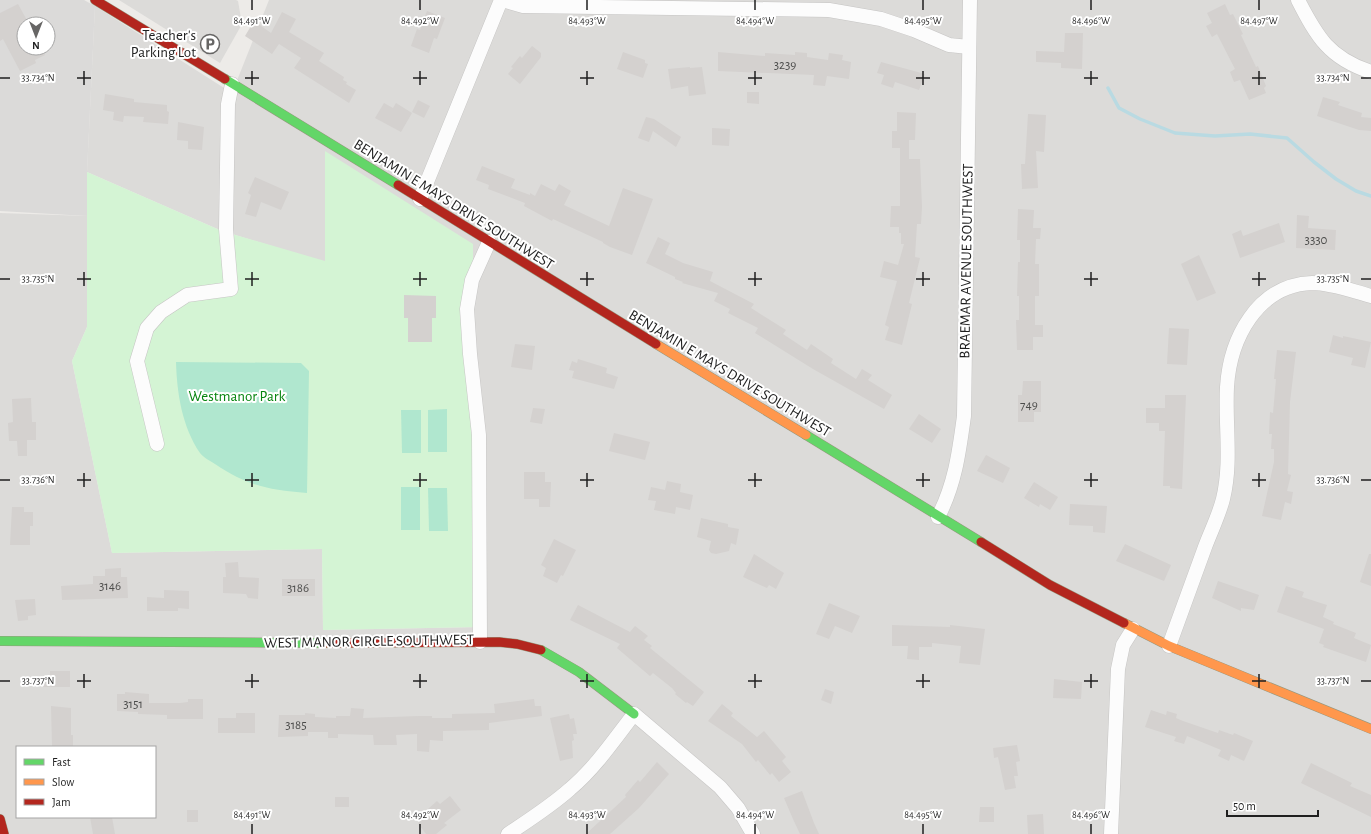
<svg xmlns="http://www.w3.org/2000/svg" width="1371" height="834" viewBox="0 0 1371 834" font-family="'Alegreya Sans',sans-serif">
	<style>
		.residential { fill: #dcdbd9; fill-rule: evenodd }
		.religious { fill: #dbdad9; fill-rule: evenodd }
		.park { fill: #d4f4d4 }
		.pitch { fill: #b0e7cf }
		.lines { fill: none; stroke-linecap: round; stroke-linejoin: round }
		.stream { stroke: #b9dae2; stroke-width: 3.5 }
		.building { fill: #d4d1cf }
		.street-casing { stroke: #c6c5c4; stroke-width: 15 }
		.fast-casing { stroke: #97987e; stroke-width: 10 }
		.slow-casing { stroke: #97987e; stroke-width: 10 }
		.jam-casing { stroke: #97987e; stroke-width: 10 }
		.street { stroke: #fcfcfc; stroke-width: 14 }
		.fast { stroke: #63d668; stroke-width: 9 }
		.slow { stroke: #ff974d; stroke-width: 9 }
		.jam { stroke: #b3261e; stroke-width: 9 }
		.ticks { fill: none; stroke: #1f1f1f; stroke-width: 1.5 }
		.labels { text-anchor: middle; stroke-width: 4; stroke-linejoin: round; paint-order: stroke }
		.number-label { font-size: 13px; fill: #4c4c4b }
		.poi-label { font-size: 15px; fill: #1f1f1f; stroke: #fff; text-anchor: end }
		.street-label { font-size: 15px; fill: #1f1f1f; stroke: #fff }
		.park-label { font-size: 15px; fill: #06840e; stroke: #fff }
		.ticks-label { font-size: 10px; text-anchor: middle; fill: #1f1f1f; stroke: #fff; stroke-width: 4; stroke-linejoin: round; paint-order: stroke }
	</style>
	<rect width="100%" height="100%" fill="#edebe8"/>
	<!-- residential -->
	<g class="residential">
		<path d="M119,0H236L238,1L242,24L220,63Z"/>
		<path d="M269,0H1371V834H0V213L87,216V327L72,361L112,553L322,549L323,630L481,627L325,152V262L222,231L87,172L95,6L232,93ZM17,747H155V817H17Z"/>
	</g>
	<!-- religious -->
	<path class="religious" d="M0,0H84L95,6L87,172V216L0,211ZM24,24H48V48H24Z"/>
	<!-- park -->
	<path class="park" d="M325,151L473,244V331L481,627L323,630L322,549L112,553L72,361L87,327V172L222,231L325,261Z"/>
	<!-- pitch -->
	<g class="pitch">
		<path d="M176,362L301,363L309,371L307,493C268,490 248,486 215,464C210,461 203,457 200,453C182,426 177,394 176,362Z"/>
		<path d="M447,409V452H428V410Z"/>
		<path d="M401,410H421V453H402Z"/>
		<rect x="401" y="487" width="19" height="43"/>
		<path d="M428,488H447L448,531H429Z"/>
	</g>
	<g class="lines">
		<!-- stream -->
		<path class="stream" d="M1108,88L1119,108L1140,119L1175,133L1215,136L1250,134L1287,138L1314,162L1336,179L1356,191L1371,196"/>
	</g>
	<!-- building -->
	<g class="building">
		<path d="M18,4L29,24H24V48H41L45,55L35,60L36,63L20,71L3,39L0,41V13Z"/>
		<path d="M1225,4L1230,15L1233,14L1243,34L1241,35L1256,67L1258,66L1266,86L1264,88L1266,93L1249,100L1240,80L1234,82L1230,72L1235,69L1217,34L1212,37L1206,26L1212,23L1207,13Z"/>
		<path d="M427,11L445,18L437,39L434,38L429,53L411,46L417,29L420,30Z"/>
		<path d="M282,12L296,19L289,32L324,53L319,61L344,77L343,80L347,82L346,84L356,90L349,103L294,68L301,58L279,44L272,54L245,36L254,21L271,33Z"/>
		<path d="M1065,33H1083L1082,69L1061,68V63L1036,62V51L1064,52Z"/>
		<path d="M532,46L541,53V57L520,84L508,74L513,68L511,67L520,56L522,58Z"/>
		<path d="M623,52L645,60V63L648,64L643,78L617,69Z"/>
		<path d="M718,52L765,56V53L795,55V52L807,53V57L828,60L829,53L843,55L842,60L851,62L849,79L827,76L825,86L813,85L814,75L718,71Z"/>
		<path d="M881,62L925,74L919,90L895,82L893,88L881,84L884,75L877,73Z"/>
		<path d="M690,67V68L702,67L706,94L689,96L688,86L671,89L668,69Z"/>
		<path d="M747,92H759V104L747,103Z"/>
		<path d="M105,94L134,99V102L167,105V111L169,112L168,124L143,122L144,117L124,116L123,122L113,120L114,112L103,110Z"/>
		<path d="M1323,97L1340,102L1338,105L1362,113L1361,117L1371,118V131L1359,130L1317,116Z"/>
		<path d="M418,100L430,106L424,118L412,112Z"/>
		<path d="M384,103L393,108L396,103L412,113L401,132L375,118Z"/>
		<path d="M897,112L916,113L915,140H909V159H920L922,207L921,224H917L915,257L920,258L909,303L912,304L902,345L885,340L889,327L885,325L897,281L880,277L884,261L898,265L904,244H901V233H899V227H890L891,206H900V148H892V131H897Z"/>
		<path d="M1028,114L1046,115L1044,152L1036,151L1038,188L1022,189L1021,164H1025Z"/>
		<path d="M646,117L654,119L681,137L676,147L653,131L649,142L638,138Z"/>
		<path d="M178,122L204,127L202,150L188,149V141L177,140Z"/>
		<path d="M712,128L730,129L729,146L712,145Z"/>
		<path d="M482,166L515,179L511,188L530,195V193L535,196L541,184L555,191L559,184L571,191L564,205L609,226L623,188L653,199L632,255L610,247L603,243V242L553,219L552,221L524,206L525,203L488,189L489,185L476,180Z"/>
		<path d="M255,177L289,192L281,210L261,202L256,217L245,214L251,195L248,193Z"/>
		<path d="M1018,209L1034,210L1033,228H1041L1040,239H1036L1035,264H1039V296H1035V325H1043V337H1033V350H1017L1016,320H1019V296H1017L1018,262H1020V240H1017Z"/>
		<path d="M1297,215L1309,216L1308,228L1336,230L1335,250L1296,248Z"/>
		<path d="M1279,223L1285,242L1240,258L1232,234L1241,230L1243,236Z"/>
		<path d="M658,237L670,243L665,254L683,263L713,272L710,281L754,304L751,308L786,330L783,334L807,350L811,344L833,359L831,363L856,379L862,369L872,375L868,380L892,395L884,409L813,369L755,333L758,328L728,313L730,309L714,301L718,293L682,283L683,282L675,279V277L646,263Z"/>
		<path d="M1199,255L1216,293L1197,301L1181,264Z"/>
		<path d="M404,295L436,296V318H432V342H408V318H404Z"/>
		<path d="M1169,328L1189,329L1187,365L1167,364Z"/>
		<path d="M1333,335L1343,338V336L1371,342L1365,368L1351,365L1353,358L1329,352Z"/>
		<path d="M515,344L535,346L532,370L511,367Z"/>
		<path d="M1277,350L1296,352L1290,402L1288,474L1291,475L1287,491L1293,492L1291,504L1285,502L1281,520L1262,516L1274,462V449H1271L1272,434H1269L1270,412L1273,413L1276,379H1274Z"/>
		<path d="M578,359L607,368L606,373L618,377L614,389L572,378L574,371L569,370L572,361L577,363Z"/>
		<path d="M1023,381H1041V412H1034V422H1018V395H1022Z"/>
		<path d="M1165,395H1186L1182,489L1170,488V486H1163L1165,431H1159V423H1146V408H1165Z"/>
		<path d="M31,398L32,422H36V440H27V456H18L17,441H9L8,423L13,422L12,399Z"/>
		<path d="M533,408L545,409L542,424L530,422Z"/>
		<path d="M919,414L941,429L932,443L909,429Z"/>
		<path d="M614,433L650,442L645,460L609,451Z"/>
		<path d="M986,455L1010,468L1003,483L977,471Z"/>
		<path d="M524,472H545V482H551L550,507H539V499H524Z"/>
		<path d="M667,481L681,484L680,492L693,495L690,510L676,507L675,514L654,510L656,501L648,500L651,487L665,490Z"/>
		<path d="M1034,482L1058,497L1050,510L1040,504L1039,507L1024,498Z"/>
		<path d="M1070,504L1107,506L1105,533L1093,532V526L1069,525Z"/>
		<path d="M12,507H24V512H33V526H30V545H10Z"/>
		<path d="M701,518L728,524V527L739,529L736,545L731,543L729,551L716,554L711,553L709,550L711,541L697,537Z"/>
		<path d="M554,539L576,550L563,576L561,575L557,583L543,576L546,568L541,565Z"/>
		<path d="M1125,544L1171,565L1164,581L1116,561Z"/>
		<path d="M754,554L784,573L776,589L769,585L767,588L743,577Z"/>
		<path d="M1369,554H1371V586L1360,582Z"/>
		<path d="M238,562L239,577L259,578L258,599L248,598L246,594L223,593V577H226L225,563Z"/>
		<path d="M121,568V577H127L128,598L62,600L61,586L93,584V576H105V569Z"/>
		<rect x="282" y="579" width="33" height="17"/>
		<path d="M1218,581L1259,595L1254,610L1241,608V611L1212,598Z"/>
		<path d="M1286,586L1304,592L1302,597L1327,605L1323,617L1334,622L1333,624L1356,633L1354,638L1371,645L1366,662L1323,647L1324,645L1319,643L1324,629L1277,612Z"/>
		<path d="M164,590L189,591V609L178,608V611H147V597L164,598Z"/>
		<path d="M35,599L36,615L28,616V620L18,621L15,600Z"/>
		<path d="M829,603L860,616L852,633L835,626L829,639L816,634Z"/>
		<path d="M578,605L630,632L635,626L648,636L644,640L652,646L650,648L704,692L693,706L687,702L686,703L675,694L676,693L672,688L653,673L650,676L617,648L620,644L570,620Z"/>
		<path d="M892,625L950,627V625L985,629L980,665L959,663L961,646L932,643V647H919V660L907,659L908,646H892Z"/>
		<path d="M50,671H70V687H42V678H50Z"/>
		<path d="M1054,679L1082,682L1081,699L1053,698Z"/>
		<path d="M825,689L834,692L831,704L821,700Z"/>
		<path d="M125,692L149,694V703H180L188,702V699H203V719H167V715L138,714V712L117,711V694H125Z"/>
		<path d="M534,699L535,706H541L542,716L489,723V730L443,731V741L430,740L429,752L417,751V734L396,735L397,745H374L373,735L338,734V738H328V732H308V736L278,737L279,715H305V713L315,714V717L336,718V716H350L351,708L364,709L363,718L419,716H432V718H452V714L495,713L494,704Z"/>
		<path d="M722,704L733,713L731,716L757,737L764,731L786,757L782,761L791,772L779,782L772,773L770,775L758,760L756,762L742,744L708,721Z"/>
		<path d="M51,706L71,708V735H73V746H52Z"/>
		<path d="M1151,710L1166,715L1167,711L1177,714L1176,718L1183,721L1218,733L1219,730L1233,735L1234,733L1253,741L1244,761L1231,755L1229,761L1218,756L1221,750L1187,736L1184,744L1174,741L1176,737L1145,727Z"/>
		<path d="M236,713H255V733H218V718H236Z"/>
		<path d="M569,714L570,719L574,718L577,734H573L574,740L572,741L573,758L560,761L550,718Z"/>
		<path d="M1017,745L1020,761L1016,762L1018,776H1014L1016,788L1005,790L998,757L994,758L993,748Z"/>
		<path d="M657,762L669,774L639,808L610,834H586L626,797L625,795L638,780L640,782Z"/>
		<path d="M1311,763L1352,783L1350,786L1371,795V817L1301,783Z"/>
		<path d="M802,791L814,823L819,834H800L793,819L784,798Z"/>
		<path d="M450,796L461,810L444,823L447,825L436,834H426L418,823L431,813L428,809L437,801L440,804Z"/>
		<rect x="335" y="797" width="14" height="10"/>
		<path d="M980,807H994V822H979Z"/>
		<rect x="187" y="810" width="11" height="12"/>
		<path d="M1043,814L1044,834H1028L1027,815Z"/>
		<path d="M90,817H112L115,834H93Z"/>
	</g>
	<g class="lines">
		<!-- street casing -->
		<g class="street-casing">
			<g id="street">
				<path d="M502,0L523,6L829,10L881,19L914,30L949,45L969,47"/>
				<path d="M1298,0C1317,37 1329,58 1371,72"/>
				<path d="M420,199L501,0"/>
				<path d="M157,444L137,361L147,328L161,312L187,295L231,289L226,229L228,104L232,84"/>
				<path d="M938,517C955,484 959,453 964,416L970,0"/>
				<path d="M480,642L479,435L470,354L467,309L472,280L489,242"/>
				<path d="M1169,646C1181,613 1193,580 1205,547C1211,531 1219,515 1223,499C1232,462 1225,425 1227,387C1230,339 1257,285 1312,283C1332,283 1352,291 1371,296"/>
				<path d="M508,834C529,820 551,806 570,789C595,768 614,740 634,714L720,787L738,808L753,834"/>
				<path d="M1111,834L1118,669L1123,645L1133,629"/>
			</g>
		</g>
		<!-- fast casing -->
		<g class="fast-casing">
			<g id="fast">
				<path d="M225,79L398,185"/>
				<path d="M806,435L981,542"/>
				<path d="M0,641L327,643"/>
				<path d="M541,650L579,672L634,714"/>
			</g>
		</g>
		<!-- slow casing -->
		<g class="slow-casing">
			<g id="slow">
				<path d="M656,344L806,435"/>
				<path d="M1124,623L1169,646L1371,729"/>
			</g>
		</g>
		<!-- jam casing -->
		<g class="jam-casing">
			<g id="jam">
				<path d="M95,0L225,79"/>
				<path d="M398,185L656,344"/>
				<path d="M981,542L1050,585L1124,623"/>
				<path d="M327,643L499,642L517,644L541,650"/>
				<path d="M0,819L4,834"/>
			</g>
		</g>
		<!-- street -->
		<use href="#street" class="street"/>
		<!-- fast -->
		<use href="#fast" class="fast"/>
		<!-- slow -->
		<use href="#slow" class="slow"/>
		<!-- jam -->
		<use href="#jam" class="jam"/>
	</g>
	<!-- ticks -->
	<path class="ticks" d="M252,0V10M420,0V10M587,0V10M755,0V10M923,0V10M1091,0V10M1259,0V10M84,71V85M252,71V85M420,71V85M587,71V85M755,71V85M923,71V85M1091,71V85M1259,71V85M0,78H10M77,78H91M245,78H259M413,78H427M580,78H594M748,78H762M916,78H930M1084,78H1098M1252,78H1266M1361,78H1371M84,272V286M252,272V286M420,272V286M587,272V286M755,272V286M923,272V286M1091,272V286M1259,272V286M0,279H10M77,279H91M245,279H259M413,279H427M580,279H594M748,279H762M916,279H930M1084,279H1098M1252,279H1266M1361,279H1371M84,473V487M252,473V487M420,473V487M587,473V487M755,473V487M923,473V487M1091,473V487M1259,473V487M0,480H10M77,480H91M245,480H259M413,480H427M580,480H594M748,480H762M916,480H930M1084,480H1098M1252,480H1266M1361,480H1371M84,674V688M252,674V688M420,674V688M587,674V688M755,674V688M923,674V688M1091,674V688M1259,674V688M0,681H10M77,681H91M245,681H259M413,681H427M580,681H594M748,681H762M916,681H930M1084,681H1098M1252,681H1266M1361,681H1371M252,824V834M420,824V834M587,824V834M755,824V834M923,824V834M1091,824V834"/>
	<!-- icons -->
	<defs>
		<g id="parking-ring" transform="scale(1)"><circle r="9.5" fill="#fff" stroke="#676665" stroke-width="1.5"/><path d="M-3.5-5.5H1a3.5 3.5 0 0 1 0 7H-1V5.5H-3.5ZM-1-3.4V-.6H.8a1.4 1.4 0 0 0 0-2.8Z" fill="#676665"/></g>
	</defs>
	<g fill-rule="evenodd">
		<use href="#parking-ring" x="210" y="44"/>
	</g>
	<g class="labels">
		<!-- number labels -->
		<g class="number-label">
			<text x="785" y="69">3239</text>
			<text x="1316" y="244">3330</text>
			<text x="1029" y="409">749</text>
			<text x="110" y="590">3146</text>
			<text x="298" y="592">3186</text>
			<text x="133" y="708">3151</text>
			<text x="296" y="729">3185</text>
		</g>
		<!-- poi labels -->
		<g class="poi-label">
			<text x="196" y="40">Teacher's<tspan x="196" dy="17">Parking Lot</tspan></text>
		</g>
		<!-- street labels -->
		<g class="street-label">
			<text transform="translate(454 204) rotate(32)" y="5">BENJAMIN E MAYS DRIVE SOUTHWEST</text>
			<text transform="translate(966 261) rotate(-89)" y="5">BRAEMAR AVENUE SOUTHWEST</text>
			<text transform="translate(730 373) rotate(31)" y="5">BENJAMIN E MAYS DRIVE SOUTHWEST</text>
			<text transform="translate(369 641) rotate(-1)" y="5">WEST MANOR CIRCLE SOUTHWEST</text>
		</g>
		<!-- park labels -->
		<g class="park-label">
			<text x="237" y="401">Westmanor Park</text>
		</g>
	</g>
	<g class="ticks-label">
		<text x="252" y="24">84.491°W</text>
		<text x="420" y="24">84.492°W</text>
		<text x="587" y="24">84.493°W</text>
		<text x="755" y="24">84.494°W</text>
		<text x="923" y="24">84.495°W</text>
		<text x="1091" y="24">84.496°W</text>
		<text x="1259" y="24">84.497°W</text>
		<text x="1333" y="81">33.734°N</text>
		<text x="38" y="81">33.734°N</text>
		<text x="1333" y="282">33.735°N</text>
		<text x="38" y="282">33.735°N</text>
		<text x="1333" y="483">33.736°N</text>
		<text x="38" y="483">33.736°N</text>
		<text x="1333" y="684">33.737°N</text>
		<text x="38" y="684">33.737°N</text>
		<text x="252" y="818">84.491°W</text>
		<text x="420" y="818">84.492°W</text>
		<text x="587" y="818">84.493°W</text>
		<text x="755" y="818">84.494°W</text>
		<text x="923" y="818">84.495°W</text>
		<text x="1091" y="818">84.496°W</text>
	</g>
	<!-- legend -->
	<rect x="16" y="746" width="140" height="72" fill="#ffffff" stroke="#a5a5a5"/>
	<rect x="24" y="759" width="20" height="6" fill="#63d668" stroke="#a5a5a5"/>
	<text x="52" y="766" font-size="12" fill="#1f1f1f">Fast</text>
	<rect x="24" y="779" width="20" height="6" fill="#ff974d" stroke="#a5a5a5"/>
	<text x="52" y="786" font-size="12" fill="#1f1f1f">Slow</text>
	<rect x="24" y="799" width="20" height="6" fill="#b3261e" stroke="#a5a5a5"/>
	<text x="52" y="806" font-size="12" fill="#1f1f1f">Jam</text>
	<!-- north arrow -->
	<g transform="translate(36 36) rotate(180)"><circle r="19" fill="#ffffff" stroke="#a5a5a5"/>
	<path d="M0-3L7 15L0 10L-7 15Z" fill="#676665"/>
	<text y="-6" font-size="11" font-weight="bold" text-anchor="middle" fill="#1f1f1f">N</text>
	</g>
	<!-- scale -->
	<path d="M1227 810v6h91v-6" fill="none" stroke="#1f1f1f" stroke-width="2"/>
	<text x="1233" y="810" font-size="12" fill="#1f1f1f" stroke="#ffffff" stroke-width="3" paint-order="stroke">50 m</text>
</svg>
